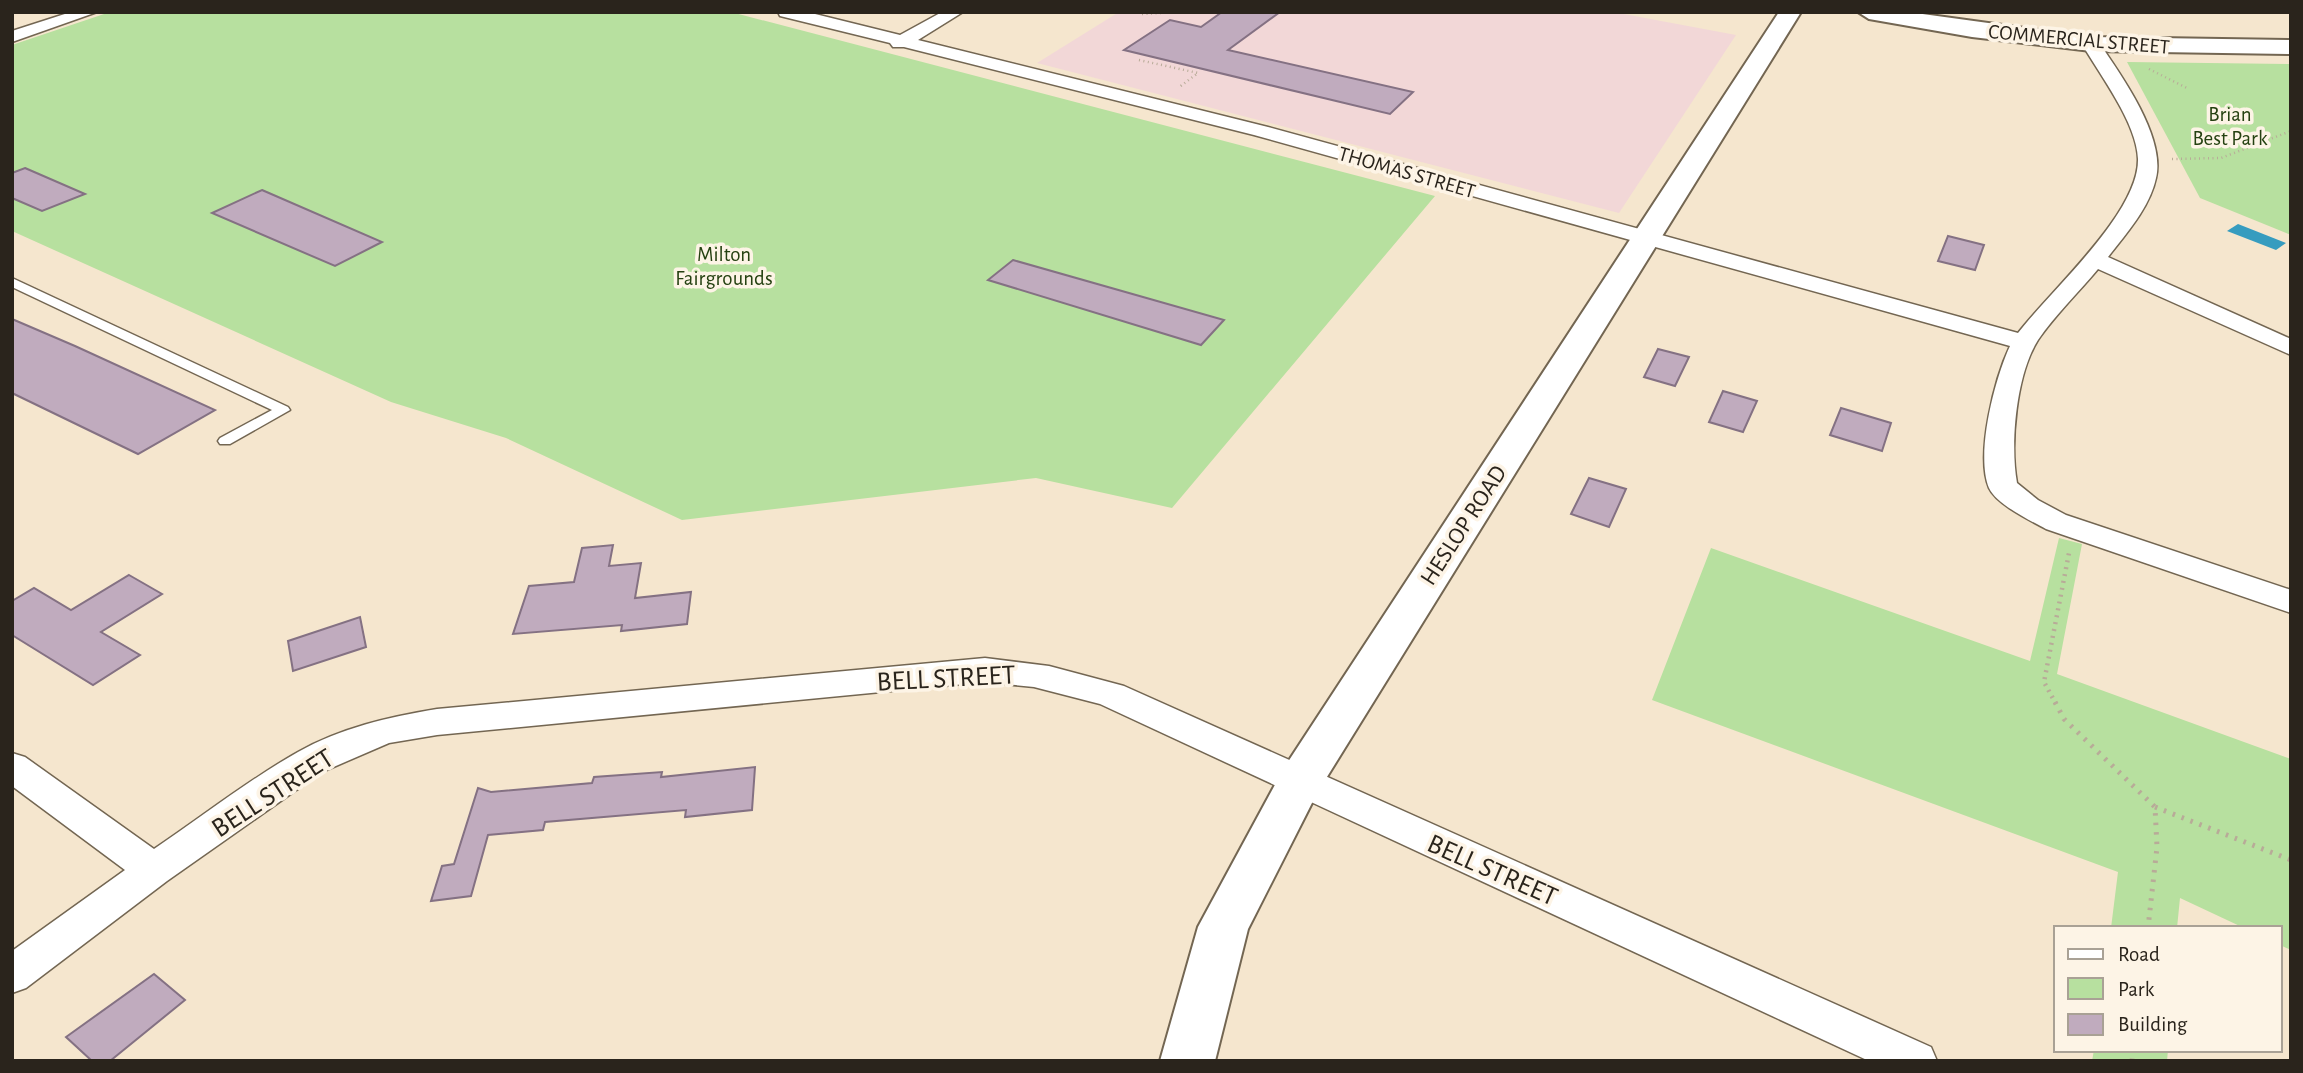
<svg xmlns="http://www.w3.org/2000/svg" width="2303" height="1073" viewBox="0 0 2303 1073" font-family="'Alegreya Sans',sans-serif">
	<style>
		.education { fill: #f2d7d7 }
		.green { fill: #b7e09f }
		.water { fill: #369cbf }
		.building { fill: #c0abbe; stroke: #847183; stroke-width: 2 }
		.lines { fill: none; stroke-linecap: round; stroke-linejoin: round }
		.service-casing { stroke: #736652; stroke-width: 3 }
		.minor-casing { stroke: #736652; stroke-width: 3 }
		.tertiary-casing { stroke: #736652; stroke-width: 4 }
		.path-far2 { stroke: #b8ab98; stroke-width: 2.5; stroke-dasharray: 1 3.5; stroke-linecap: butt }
		.path-far1 { stroke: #b8ab98; stroke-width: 4.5; stroke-dasharray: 2 5; stroke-linecap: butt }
		.path { stroke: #b8ab98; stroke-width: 5; stroke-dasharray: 2.5 7; stroke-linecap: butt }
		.service { fill: #fff; fill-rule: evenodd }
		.minor { fill: #fff; fill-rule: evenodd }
		.tertiary { fill: #fff; fill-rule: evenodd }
		.labels { text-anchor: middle; stroke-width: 7; stroke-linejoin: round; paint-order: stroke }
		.far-street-label { font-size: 21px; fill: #2a241c; stroke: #fdf4e6 }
		.far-park-label { font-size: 21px; fill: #254111; stroke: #fdf4e6 }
		.street-label { font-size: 24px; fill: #2a241c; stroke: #fdf4e6 }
		.near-street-label { font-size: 28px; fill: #2a241c; stroke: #fdf4e6 }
	</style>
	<rect width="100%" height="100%" fill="#f5e6ce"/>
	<!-- education -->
	<path class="education" d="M1119,12H1613L1736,35L1619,213L1037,63Z"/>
	<!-- green -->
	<g class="green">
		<path d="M110,12H731L1435,196L1172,508L1036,478L682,520L506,438L391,402L12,231V45Z"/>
		<path d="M2127,62L2291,64V235L2200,198Z"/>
		<path d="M2059,538L2082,544L2057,674L2291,759V950L2280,945V928H2244L2180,898L2177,928H2111L2118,872L1652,700L1711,548L2030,661Z"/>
		<path d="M2094,1050H2168L2167,1061H2092Z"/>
	</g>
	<!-- water -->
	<path class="water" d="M2238,224L2286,243L2276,250L2227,231Z"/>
	<!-- building -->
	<g class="building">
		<path d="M1222,12H1280L1228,50L1413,92L1390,114L1124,50L1170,20L1201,27Z"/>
		<path d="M25,168L85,194L42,211L12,198V173Z"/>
		<path d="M262,190L382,242L335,266L212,213Z"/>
		<path d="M1948,236L1984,245L1975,270L1938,261Z"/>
		<path d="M1013,260L1224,320L1201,345L988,280Z"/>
		<path d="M12,319L75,346L215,410L138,454L12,393Z"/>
		<path d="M1658,349L1689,357L1675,386L1644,377Z"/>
		<path d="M1723,391L1757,401L1743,432L1709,422Z"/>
		<path d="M1841,408L1891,423L1882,451L1830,435Z"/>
		<path d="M1589,478L1626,489L1609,527L1571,514Z"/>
		<path d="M613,545L609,566L641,563L635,598L691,592L687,624L621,631L622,625L513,634L529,586L574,582L582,548Z"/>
		<path d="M129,575L162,594L101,632L140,655L93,685L12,635V601L34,588L71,610Z"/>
		<path d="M360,617L366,647L293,671L288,641Z"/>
		<path d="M755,767L752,810L685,817L686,810L545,822L543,830L488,835L471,896L431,901L442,866L454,864L478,788L491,792L592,783L594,777L662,772L661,777Z"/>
		<path d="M154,974L185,1000L110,1061H92L66,1037Z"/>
	</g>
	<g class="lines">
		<!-- service casing -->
		<g class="service-casing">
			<path id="service" d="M12,278L288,407L290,410L230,444H220L218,441L220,438L272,410L12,287Z"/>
		</g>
		<!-- minor casing -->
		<g class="minor-casing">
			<g id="minor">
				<path d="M71,12H97L12,42V31Z"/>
				<path d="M778,12H807L900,35L942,12H963L918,40L1268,127L2018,333C2051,290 2139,213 2138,159C2137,123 2100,75 2082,44L2091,39L2097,40C2120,73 2166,137 2156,178C2150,207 2126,234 2108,257L2291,339V355L2098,269C2078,293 2055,315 2038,340C2016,375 2010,444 2017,483L2038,500L2066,515L2291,590V613L2046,529C2031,521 1996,504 1989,488C1975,454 1995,378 2010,346L1254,135L904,47H893L890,43L780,16Z"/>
				<path d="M985,658L1049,666L1124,686L1931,1047L1937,1061H1869L1100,704L1034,687L985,682L437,735L389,743L322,772L167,881L26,988L12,993V951L125,870L12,786V753L25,757L154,849C202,817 248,780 298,752C341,728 388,717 437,709Z"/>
			</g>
		</g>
		<!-- tertiary casing -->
		<g class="tertiary-casing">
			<g id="tertiary">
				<path d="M1779,12H1801L1317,793L1248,929L1215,1061H1160L1198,927L1284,768Z"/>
				<path d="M1858,12H1908L2091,37L2291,40V54L2091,51L1972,37L1869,19Z"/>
			</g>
		</g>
		<!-- path-far2 -->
		<g class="path-far2">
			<path d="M1142,14L1176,12"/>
			<path d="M1139,60L1198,73L1178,88"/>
			<path d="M2149,69L2187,88"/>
			<path d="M2172,159L2221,158L2291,131"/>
		</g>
		<!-- path-far1 -->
		<path class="path-far1" d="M2056,704L2044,682L2069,553"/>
		<!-- path -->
		<g class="path">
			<path d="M2055,702L2064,719L2155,807L2157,847L2148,928"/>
			<path d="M2155,807L2291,860"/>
			<path d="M2132,1061L2133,1050"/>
		</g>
		<!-- service -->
		<use href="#service" class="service"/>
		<!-- minor -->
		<use href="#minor" class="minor"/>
		<!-- tertiary -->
		<use href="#tertiary" class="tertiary"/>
	</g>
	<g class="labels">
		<!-- far-street labels -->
		<g class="far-street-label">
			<text transform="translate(2079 39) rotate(5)" y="7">COMMERCIAL STREET</text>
			<text transform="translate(1407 172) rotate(16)" y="7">THOMAS STREET</text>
		</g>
		<!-- far-park labels -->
		<g class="far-park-label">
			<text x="2230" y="121">Brian<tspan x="2230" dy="24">Best Park</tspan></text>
			<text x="724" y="261">Milton<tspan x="724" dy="24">Fairgrounds</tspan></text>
		</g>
		<!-- street labels -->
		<g class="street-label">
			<text transform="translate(1463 525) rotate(-57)" y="8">HESLOP ROAD</text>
		</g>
		<!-- near-street labels -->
		<g class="near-street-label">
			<text transform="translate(946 677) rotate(-3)" y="10">BELL STREET</text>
			<text transform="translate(272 792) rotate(-33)" y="10">BELL STREET</text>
			<text transform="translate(1493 869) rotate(24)" y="10">BELL STREET</text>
		</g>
	</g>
	<!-- border -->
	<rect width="2303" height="1073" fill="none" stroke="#2a241c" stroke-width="28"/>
	<!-- legend -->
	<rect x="2054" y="926" width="228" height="126" fill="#fdf4e6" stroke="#a9a195" stroke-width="2"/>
	<rect x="2068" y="949" width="35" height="10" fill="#ffffff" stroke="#a9a195" stroke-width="2"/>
	<text x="2118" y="961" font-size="21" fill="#2a241c">Road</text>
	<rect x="2068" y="978" width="35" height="21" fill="#b7e09f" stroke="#a9a195" stroke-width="2"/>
	<text x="2118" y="996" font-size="21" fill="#2a241c">Park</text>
	<rect x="2068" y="1014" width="35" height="21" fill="#c0abbe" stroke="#a9a195" stroke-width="2"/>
	<text x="2118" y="1031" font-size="21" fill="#2a241c">Building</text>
</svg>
